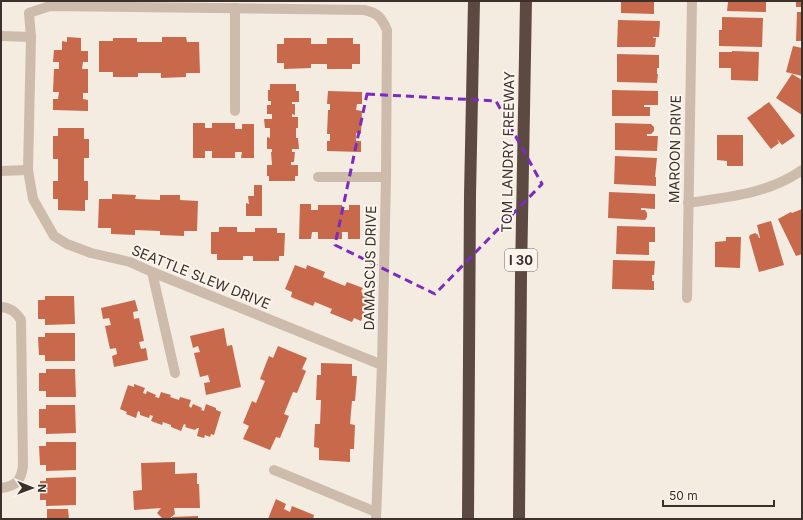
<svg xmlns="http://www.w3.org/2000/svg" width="803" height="520" viewBox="0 0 803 520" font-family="Inter,sans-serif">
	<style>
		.building { fill: #c8694b }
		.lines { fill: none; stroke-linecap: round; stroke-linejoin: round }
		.minor { stroke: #cdbbac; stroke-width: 10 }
		.highway { stroke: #5c4a42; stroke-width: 12 }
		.marked { fill: none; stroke: #7b2cbf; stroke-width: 3; stroke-dasharray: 8 5; stroke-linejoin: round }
		.labels { text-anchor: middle; stroke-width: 4; stroke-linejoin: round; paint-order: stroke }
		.shield { fill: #fbf5ee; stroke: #756b66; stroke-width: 1 }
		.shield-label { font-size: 13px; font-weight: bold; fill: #3b302b }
		.street-label { font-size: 14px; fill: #3b302b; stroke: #fbf5ee }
	</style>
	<rect width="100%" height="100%" fill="#f4ebe1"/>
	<!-- building -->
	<g class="building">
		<path d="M621,1H654V14L621,13Z"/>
		<path d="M734,1H766V12L727,11L728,2Z"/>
		<rect x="796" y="1" width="6" height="6"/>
		<path d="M797,12H802V41H796Z"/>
		<path d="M722,17L763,18L762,47L719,46V30H722Z"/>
		<path d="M618,20L660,21L659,37H653V38H656L655,47H617Z"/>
		<path d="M67,37L81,38V51H88V62H83L82,69H88V93H83V99L88,100V111L53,110V99H58L59,92H53L54,69H59V62H53L54,50H62V41L67,42Z"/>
		<path d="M162,37H186L187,42H199L200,73H186V77L161,78V73H138V77H113V72H99V41H113V38H137V42H162Z"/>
		<path d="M284,38H311V44H327V38H353V44H360V64H352V69H327V64H311V68L284,69V63H277V44H284Z"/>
		<path d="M793,46L802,48V76L786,72Z"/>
		<path d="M732,51L759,52L758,81L731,80V68H719V52H732Z"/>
		<path d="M617,54L659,55V68H657V74H654H658L657,83L617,82Z"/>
		<path d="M792,74L802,80V115L776,98Z"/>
		<path d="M270,84H296V91H299V102H292V104H295V115L292,114V117H298V128H296V138H298L299,149H292V152H295L294,162H291V165H298V176H295V181H269V176H267V165H272L271,152H272V149H267V137L270,138V128H265L264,119H272V114H267V105H271V101H268V90H270Z"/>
		<path d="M612,90L658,91V105H644V107H650V116H612Z"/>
		<path d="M328,91L362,92V104H357L356,110L362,111L361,134L356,133V141H361V152L327,151V141H330V134H327L328,110H330V104H327Z"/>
		<path d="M769,102L795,136L782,145L777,139L779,143L771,149L747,118Z"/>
		<path d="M193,123H205V128H212V123H235V129H242V124H254V158H241L242,152H235V158H212V151H205V158H193Z"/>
		<path d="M615,123L651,124L654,127V131L651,134H647V136H658L657,151L615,150Z"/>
		<path d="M58,128H84V139H89V158H84V181H88V200H85V211L58,210V199H53V181H58V159H53V136H58Z"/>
		<path d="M717,135H743V166H727V161L717,160Z"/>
		<path d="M615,156L657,158L655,177H656V186L614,184Z"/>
		<path d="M254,185H262V216H246V203L249,204L248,196H254Z"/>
		<path d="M609,192L655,194V209L641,208V210H645L647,213V217L645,220L608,218Z"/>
		<path d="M112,194L136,195L135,199L160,200V195H180V200L198,201L197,231H184V236L160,235V231L135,230V235L111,234V228H98L99,199H112Z"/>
		<path d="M300,204H311V210H318V205H342V210H349V205H360V239H348V232H342V239H318V232H312L311,239H299Z"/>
		<path d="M802,209V254L796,256L778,219L791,212L792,213Z"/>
		<path d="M771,221L784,265L759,272L749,237L750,235L755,233L758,235L759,238H760L757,225Z"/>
		<path d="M617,226L655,227V242H649V255L616,254Z"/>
		<path d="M219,227H237V232H255V228H277V233H285L284,256H279V261H253V256H243V260H217V254H211V232H219Z"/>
		<path d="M726,237H741L740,268L715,267V242L726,241Z"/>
		<path d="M613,260L655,261L654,275H652V281H654V290L612,289Z"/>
		<path d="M295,265L306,269L307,265L325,272L323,277L345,286L347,282L363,288L361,292L371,296L361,321L354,318L352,322L330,313L332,309L315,302L313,306L291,297L292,292L285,289Z"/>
		<path d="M45,296H74L75,324L45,325V319H38V300H45Z"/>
		<path d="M135,300L138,311L133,312L134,319L139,318L144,341L139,342L141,349L146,348L148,360L114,367L112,356L117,354L116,348L110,349L105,326L111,325L109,318L103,319L101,308Z"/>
		<path d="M224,328L227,346L232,345L241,387L206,395L204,383L210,382L208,375L200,377L194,353L200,352L198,346L193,348L190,336Z"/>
		<path d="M45,333H75V361H45V355H39L38,337H45Z"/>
		<path d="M278,346L307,358L302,369L306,371L297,393L293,392L284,414L289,416L280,438L276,437L270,450L243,439L249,426L243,423L252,401L256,403L265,381L260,379L269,356L273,358Z"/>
		<path d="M321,363L352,364V376H357L355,401H352L350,424L355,425L354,449H350V462L319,460V448L314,447L315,424H320L321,400H316L317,375H321Z"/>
		<path d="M46,369H75L76,397H46V391H39V373H46Z"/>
		<path d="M134,384L145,388L143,393L146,394L147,391L156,395L155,397L159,398L161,392L171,395L170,397L179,400L180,397L191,400L189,406L191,408L193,404L202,408L201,410L204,411L206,404L216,408V410L221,412L214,435L211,434L210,437L205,435L204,438L197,436L199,428H197L195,430L185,427L186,425L184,424L181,431L171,427V425L163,422L162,425L151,421L153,416L150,415L149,418L140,415V412L138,411L136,418L126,414L127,412L120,409L128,385L134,387Z"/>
		<path d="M46,405H75L76,433L46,434V428H39V409H46Z"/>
		<path d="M46,442H76V470L46,471V465H40L39,446H46Z"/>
		<path d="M175,462V474L197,473V484H199L200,508H174L175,514L169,519H163L157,513L161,508L134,510L133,491L142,490L141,463Z"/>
		<path d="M76,477V505L46,506V500H40V481H46V478Z"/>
		<path d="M276,499L286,504L284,509L290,512L292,506L314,515L313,519H268Z"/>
		<path d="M47,509H68L69,519H47Z"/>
		<path d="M198,516V519H172V517Z"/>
	</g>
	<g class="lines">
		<!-- minor -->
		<g class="minor">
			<path d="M235,8V111"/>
			<path d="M1,36L31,37"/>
			<path d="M1,171L28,170"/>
			<path d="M318,177H386"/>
			<path d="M688,203C728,197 768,194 802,170"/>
			<path d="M152,272L175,373"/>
			<path d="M687,298L692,1"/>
			<path d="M1,307C11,308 16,312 21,320L23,466C21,481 16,486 1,488"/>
			<path d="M274,470L376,512"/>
			<path d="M376,519L382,365L386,177L387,30C381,17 378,13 364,10L50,6L29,13L31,37L28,170L33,199L54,236L67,244L91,253L130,262L152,272L382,365"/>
		</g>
		<!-- highway -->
		<g class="highway">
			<path d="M468,519L470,195L474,1"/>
			<path d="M519,519L521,274L526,1"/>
		</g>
	</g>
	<!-- marked area -->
	<path class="marked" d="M367,94L496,101L542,184L435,294L335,245Z"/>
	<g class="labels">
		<!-- shield labels -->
		<rect class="shield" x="505" y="249" width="32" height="22" rx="3"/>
		<g class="shield-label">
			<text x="521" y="265">I 30</text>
		</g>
		<!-- street labels -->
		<g class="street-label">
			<text transform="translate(675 149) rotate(-89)" y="5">MAROON DRIVE</text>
			<text transform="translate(508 152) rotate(-89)" y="5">TOM LANDRY FREEWAY</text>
			<text transform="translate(370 268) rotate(-89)" y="5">DAMASCUS DRIVE</text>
			<text transform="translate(201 277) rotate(22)" y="5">SEATTLE SLEW DRIVE</text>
		</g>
	</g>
	<!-- border -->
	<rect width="803" height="520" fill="none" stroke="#3b302b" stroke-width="4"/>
	<!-- north arrow -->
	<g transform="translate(32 488) rotate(91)" stroke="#fbf5ee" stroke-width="3" paint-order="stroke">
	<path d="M0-3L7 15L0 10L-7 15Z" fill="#3b302b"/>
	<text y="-6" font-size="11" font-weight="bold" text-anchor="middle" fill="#3b302b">N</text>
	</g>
	<!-- scale -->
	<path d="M663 500v6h111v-6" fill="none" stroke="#3b302b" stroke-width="2"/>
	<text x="669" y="500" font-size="12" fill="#3b302b" stroke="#fbf5ee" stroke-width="3" paint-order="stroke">50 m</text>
</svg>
